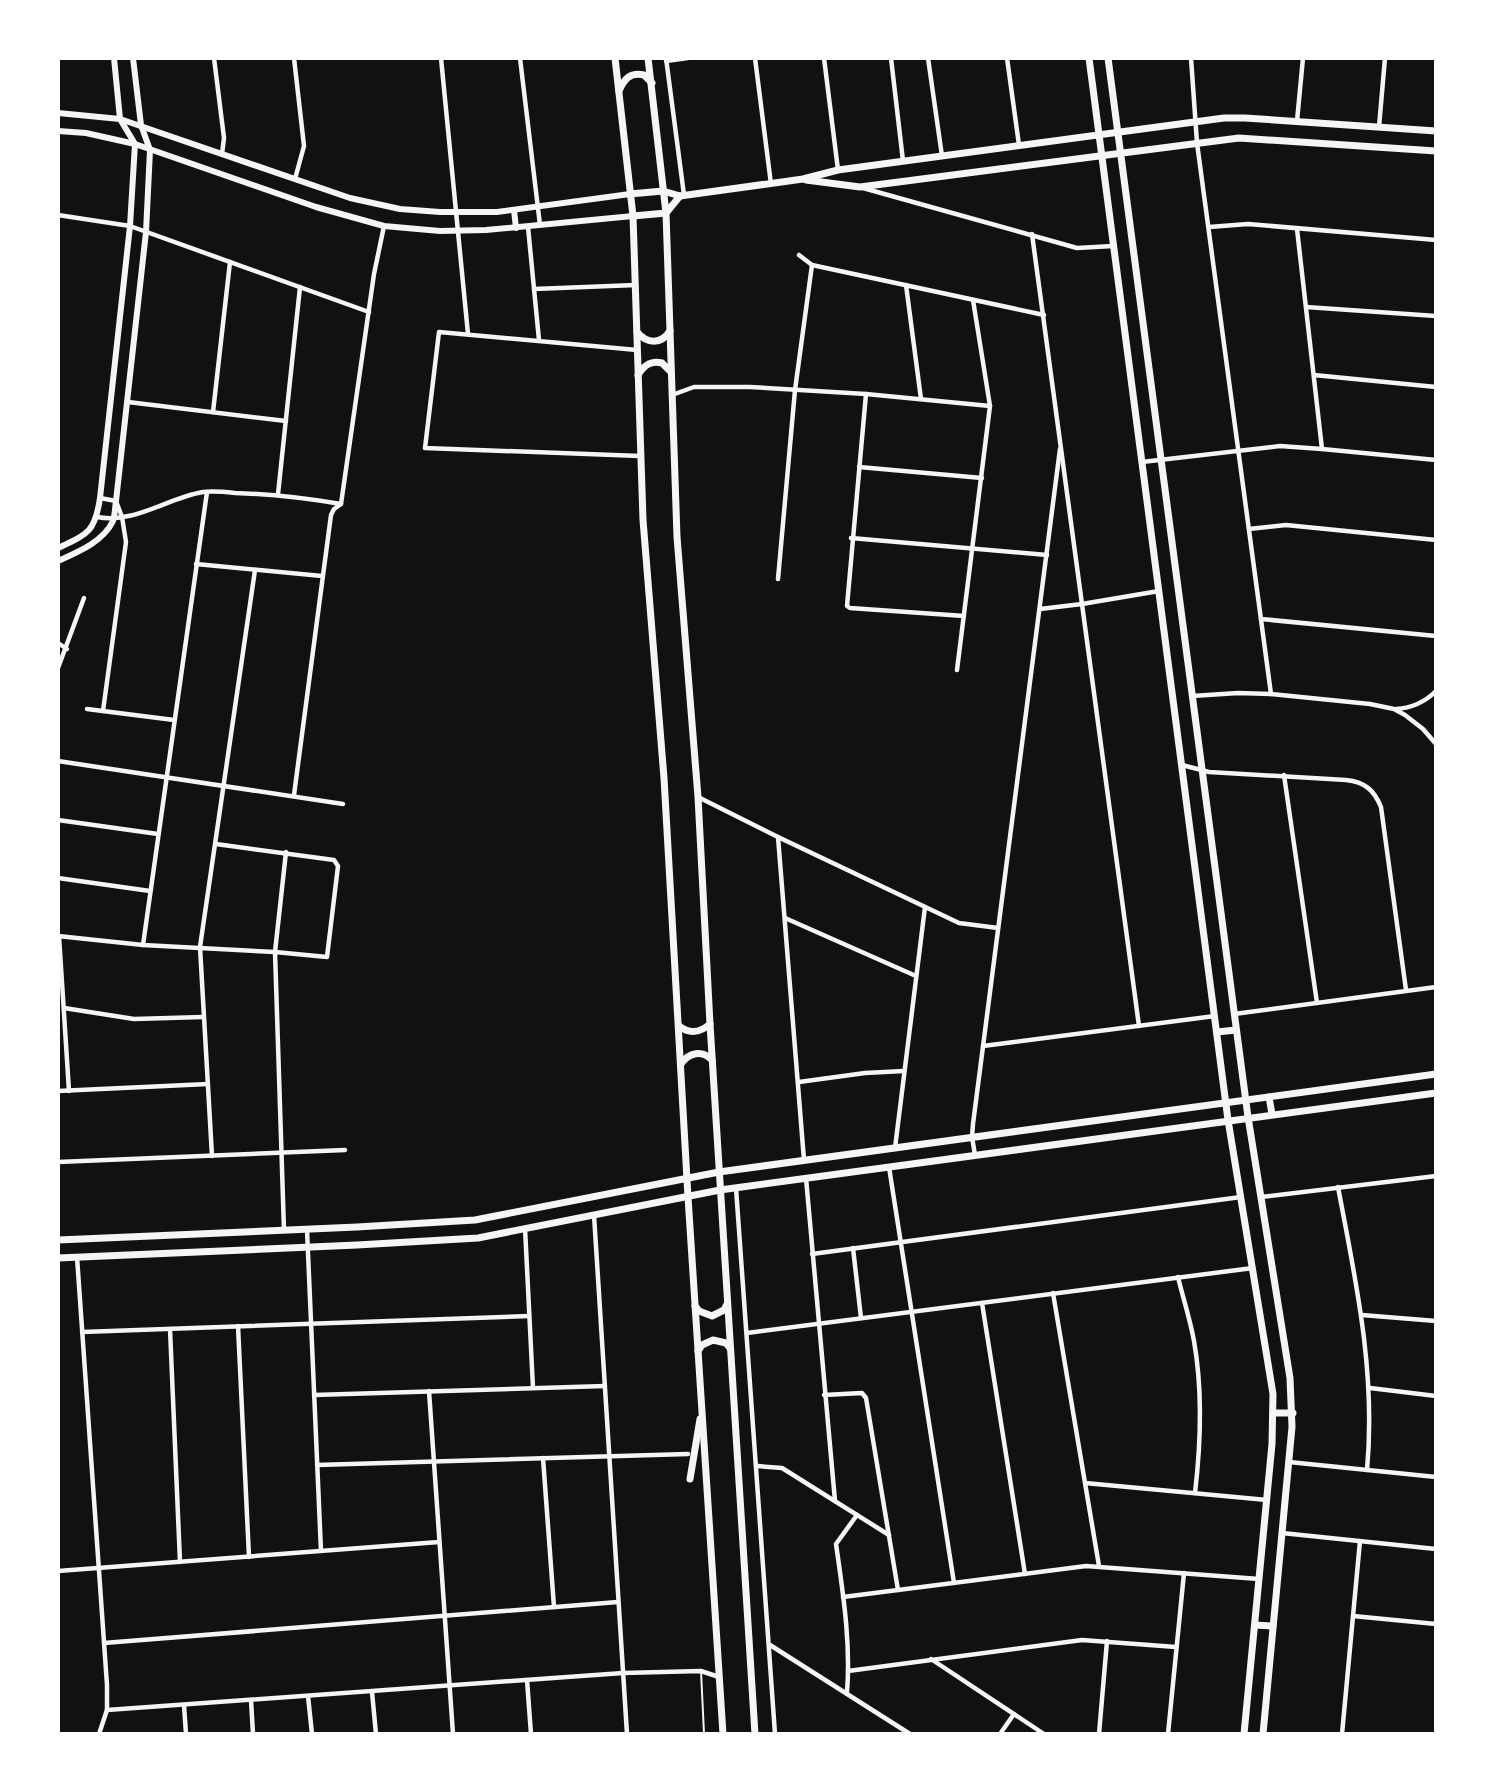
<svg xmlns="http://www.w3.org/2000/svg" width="1494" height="1792" viewBox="0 0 1494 1792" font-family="'Fira Sans Condensed',sans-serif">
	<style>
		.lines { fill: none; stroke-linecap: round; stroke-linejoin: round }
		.service { stroke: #f5f5f5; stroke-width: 2 }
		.minor { stroke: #f5f5f5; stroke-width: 4.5 }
		.tertiary { stroke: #f5f5f5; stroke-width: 6 }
		.secondary { stroke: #f5f5f5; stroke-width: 7 }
	</style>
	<rect width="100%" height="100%" fill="#111"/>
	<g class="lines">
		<!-- service -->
		<path class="service" d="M701,1671L704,1734"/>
		<!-- minor -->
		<g class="minor">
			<path d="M214,58L224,138L222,154"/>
			<path d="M294,58L304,146L295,179"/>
			<path d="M441,58L468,334"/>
			<path d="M520,58L540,225"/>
			<path d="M666,58L684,195"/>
			<path d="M755,58L771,184"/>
			<path d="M824,58L838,170"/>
			<path d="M891,58L903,161"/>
			<path d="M928,58L942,156"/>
			<path d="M1007,58L1019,145"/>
			<path d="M1191,58L1197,143L1271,694"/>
			<path d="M666,61L688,58"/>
			<path d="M1297,121L1303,58"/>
			<path d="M1379,127L1385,58"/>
			<path d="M863,188L1077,248L1113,246"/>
			<path d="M58,215L130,226L369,312"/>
			<path d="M528,227L539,340"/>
			<path d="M1209,227L1248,224L1436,240"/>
			<path d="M1297,229L1322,449"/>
			<path d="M1032,234L1139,1026"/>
			<path d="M799,255L812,265L1044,315"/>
			<path d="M906,285L921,399"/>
			<path d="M534,289L636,285"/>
			<path d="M1306,307L1436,316"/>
			<path d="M637,350L439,332L425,448L640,456"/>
			<path d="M1314,375L1436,387"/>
			<path d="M866,394L847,606L850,608L964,616"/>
			<path d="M672,395L694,387H750L866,394L990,406"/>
			<path d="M128,402L286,421"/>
			<path d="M213,412L230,262"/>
			<path d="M1142,462L1280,446L1322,449L1436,460"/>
			<path d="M859,467L982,478"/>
			<path d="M278,494L300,287"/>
			<path d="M100,498L116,501L122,517L126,542L103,711"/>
			<path d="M97,517C135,524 167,498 203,492C213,491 225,492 235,493C271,494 305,498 341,504"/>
			<path d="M1249,529L1286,525L1436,540"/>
			<path d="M851,538L1047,555"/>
			<path d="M196,564L322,576"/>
			<path d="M778,579L795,390L812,265"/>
			<path d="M1040,609L1082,604L1159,591"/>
			<path d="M1261,619L1436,636"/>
			<path d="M58,643L67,649"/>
			<path d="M58,668L84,598"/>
			<path d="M957,670L990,406L973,300"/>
			<path d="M1192,696L1238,693L1271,694L1370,704L1394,709L1405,715L1423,729L1436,744"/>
			<path d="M87,709L174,720"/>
			<path d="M1396,709C1411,708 1424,703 1436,691"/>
			<path d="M58,761L343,804"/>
			<path d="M1182,765L1209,772L1346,780C1365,782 1374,790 1381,807L1406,990"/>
			<path d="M1284,775L1317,1003"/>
			<path d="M294,795L331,515L334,509L341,504L374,274L384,226"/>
			<path d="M698,797L778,837L959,923L998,928"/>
			<path d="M58,820L158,834"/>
			<path d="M778,837L804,1160"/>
			<path d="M58,878L150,891"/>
			<path d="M785,918L916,976"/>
			<path d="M58,936L143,945L275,952L327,957L338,866L334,860L216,844"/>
			<path d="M59,936L69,1091"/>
			<path d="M143,945L207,492"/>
			<path d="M64,1008L134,1019L203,1017"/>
			<path d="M1234,1014L1436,987"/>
			<path d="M983,1046L1215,1016"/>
			<path d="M799,1082L865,1073L904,1071"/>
			<path d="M58,1091L208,1084"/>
			<path d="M895,1148L925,907"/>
			<path d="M975,1155L972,1137L973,1124L1060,449"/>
			<path d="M212,1156L200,947L255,570"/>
			<path d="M58,1162L345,1150"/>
			<path d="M889,1167L954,1583"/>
			<path d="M806,1178L835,1501"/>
			<path d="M1338,1187C1356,1282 1376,1372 1367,1470"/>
			<path d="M736,1188L775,1734"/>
			<path d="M1261,1197L1436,1176"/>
			<path d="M594,1215L627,1734"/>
			<path d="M525,1228L533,1388"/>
			<path d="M284,1230L275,952L286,852"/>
			<path d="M307,1230L321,1551"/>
			<path d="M853,1248L861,1318"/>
			<path d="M812,1254L1241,1197"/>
			<path d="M77,1257L107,1685V1710L99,1734"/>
			<path d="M1178,1277C1183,1298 1190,1319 1194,1341C1203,1392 1201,1442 1195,1493"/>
			<path d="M1053,1293L1099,1566"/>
			<path d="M982,1303L1025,1574"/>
			<path d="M1362,1315L1436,1321"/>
			<path d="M238,1326L249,1557"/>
			<path d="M170,1329L180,1562"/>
			<path d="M82,1332L529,1316"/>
			<path d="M747,1333L1253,1268"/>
			<path d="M1370,1388L1436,1396"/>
			<path d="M429,1391L453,1734"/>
			<path d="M314,1395L605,1386"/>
			<path d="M824,1395L862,1393L866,1398L898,1590"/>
			<path d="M543,1458L554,1607"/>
			<path d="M1289,1462L1436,1477"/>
			<path d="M317,1465L688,1454"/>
			<path d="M757,1466L782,1468L889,1535"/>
			<path d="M1085,1483L1267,1500"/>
			<path d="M1282,1533L1436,1549"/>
			<path d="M58,1571L439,1542"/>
			<path d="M843,1597L1086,1566L1259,1579"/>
			<path d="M1353,1616L1436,1624"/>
			<path d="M104,1643L618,1602"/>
			<path d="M770,1645L910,1734"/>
			<path d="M931,1659L1044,1734"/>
			<path d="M848,1671L1082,1640L1176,1647"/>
			<path d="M527,1680L531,1734"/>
			<path d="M372,1692L376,1734"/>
			<path d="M847,1692C851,1643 843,1593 836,1544L857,1515"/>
			<path d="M308,1696L312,1734"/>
			<path d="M251,1700L253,1734"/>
			<path d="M184,1705L186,1734"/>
			<path d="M107,1710L623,1673L701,1671L719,1677"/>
			<path d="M1000,1734L1014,1714"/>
			<path d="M1099,1734L1107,1641"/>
			<path d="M1168,1734L1184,1573"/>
			<path d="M1342,1734L1360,1541"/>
		</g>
		<!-- tertiary -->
		<g class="tertiary">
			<path d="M58,113L120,119L350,198L400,209L440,212H497L630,194"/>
			<path d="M58,131L86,133L135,144L316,207L384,226L440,231L486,230L633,216"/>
			<path d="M514,210L516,228"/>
			<path d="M58,548C88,534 95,532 100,498L130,226L135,144L120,119L114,58"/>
			<path d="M58,561C78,552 103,542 113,521C115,515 115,507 116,501L146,232L150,150L141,125L133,58"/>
		</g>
		<!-- secondary -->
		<g class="secondary">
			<path d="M615,58L633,216L643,520L664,778L688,1197L723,1734"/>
			<path d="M648,58L666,213L677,537L698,797L710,1024L755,1734"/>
			<path d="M1089,58L1228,1120L1273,1394L1272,1444L1244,1734"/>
			<path d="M1108,58L1248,1117L1290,1378L1292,1427L1263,1734"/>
			<path d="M619,91C624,79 630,72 644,75L652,83"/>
			<path d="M806,180L860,187L1239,138L1436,151"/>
			<path d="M630,194L663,191L680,196L803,179L838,170L1224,118H1245L1436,131"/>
			<path d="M633,216L666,213L680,196"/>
			<path d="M637,332C647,344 661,345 670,331"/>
			<path d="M638,375C644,365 651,360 662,363L671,372"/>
			<path d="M679,1026C689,1034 700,1033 710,1024"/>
			<path d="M1217,1032L1236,1030"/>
			<path d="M681,1064C689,1052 702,1050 712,1060"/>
			<path d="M1269,1097L1272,1114"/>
			<path d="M58,1240L357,1227L475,1220L719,1172L1436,1074"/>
			<path d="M58,1258L357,1245L478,1238L720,1190L1436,1093"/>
			<path d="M695,1306L699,1311L712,1316L724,1310L727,1304"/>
			<path d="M698,1351L702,1345L713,1340L726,1343L730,1348"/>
			<path d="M1273,1413H1293"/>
			<path d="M690,1479L700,1419"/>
			<path d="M1255,1625L1273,1626"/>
		</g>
	</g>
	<!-- border -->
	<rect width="1494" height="1792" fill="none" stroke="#ffffff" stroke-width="120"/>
</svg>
